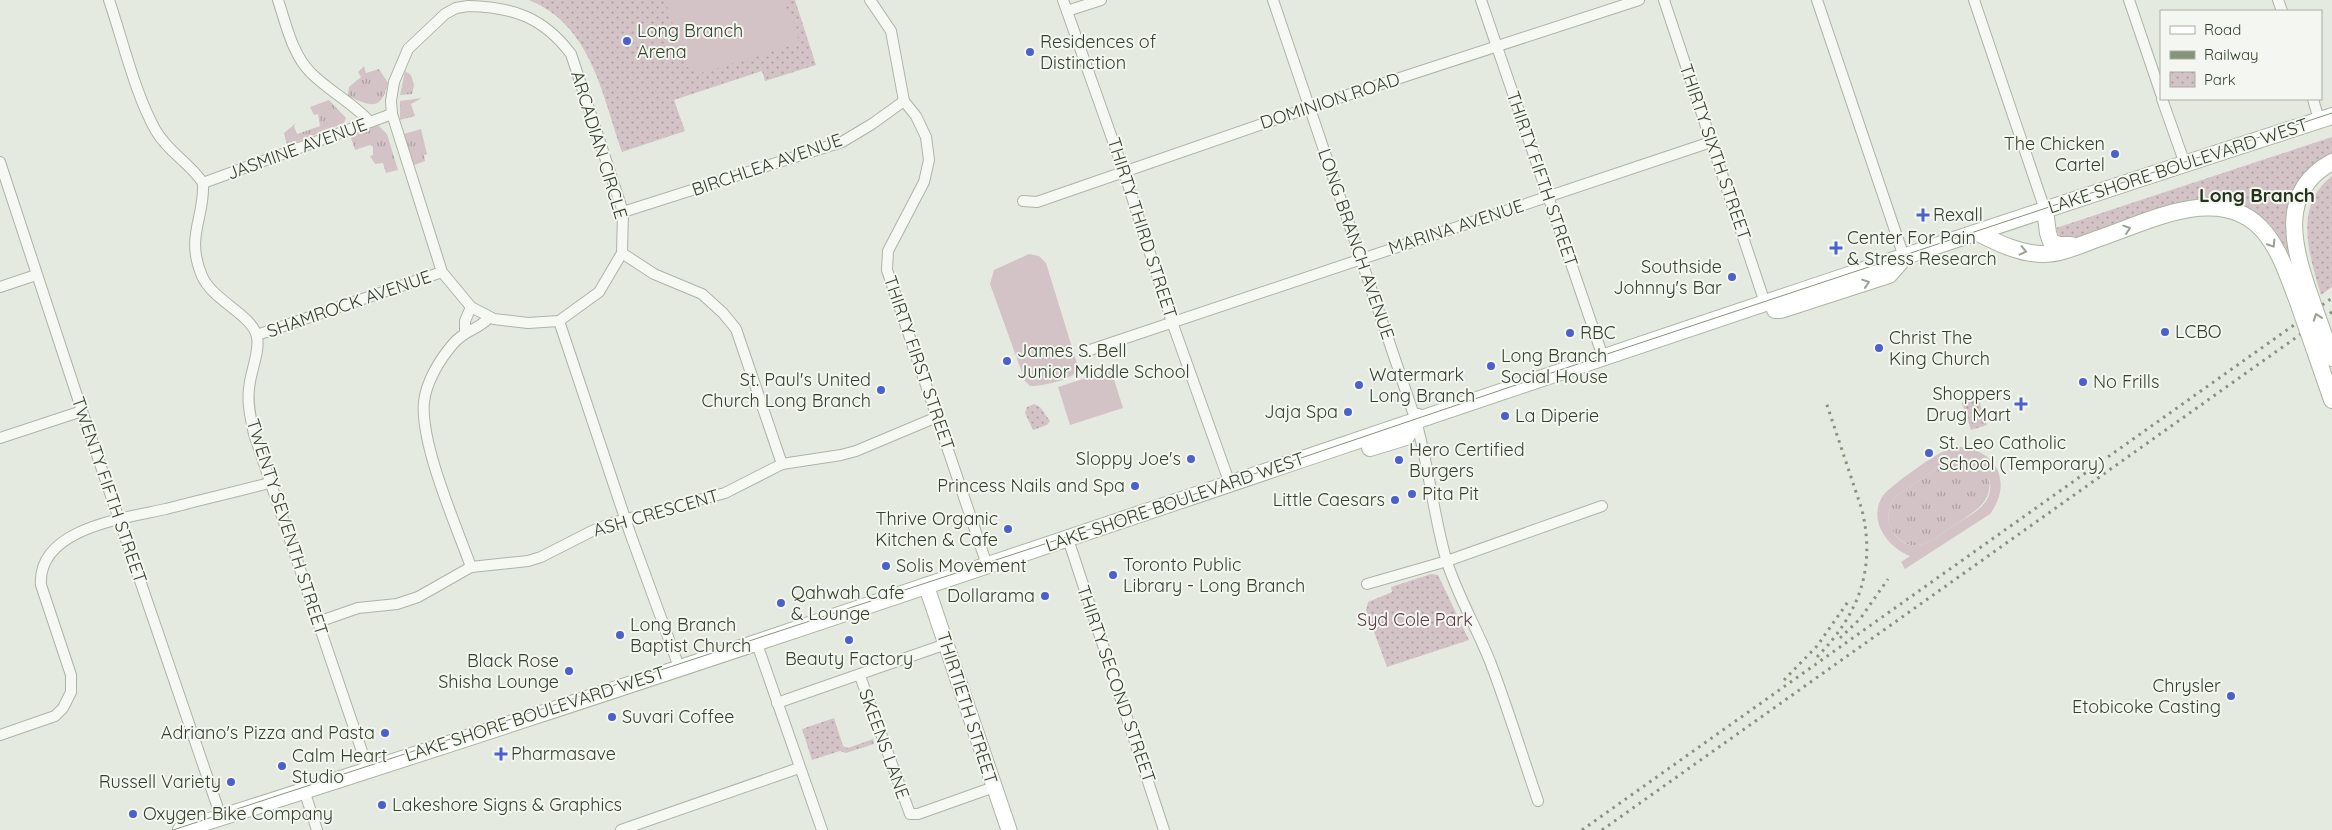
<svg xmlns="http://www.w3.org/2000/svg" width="2332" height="830" viewBox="0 0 2332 830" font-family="Quicksand,sans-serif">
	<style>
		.grass { fill: url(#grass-tufts) }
		.park { fill: url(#park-dots) }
		.pitch { fill: #d3c3c7; fill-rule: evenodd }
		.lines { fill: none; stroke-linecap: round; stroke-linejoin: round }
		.street-casing { stroke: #acb4a6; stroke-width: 12 }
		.secondary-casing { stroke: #acb4a6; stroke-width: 17 }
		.primary-casing { stroke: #aab5a1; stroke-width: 18 }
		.street { stroke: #f6f8f4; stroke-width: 10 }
		.secondary { stroke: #fff; stroke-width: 15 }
		.primary { stroke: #fff; stroke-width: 16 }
		.tram { stroke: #85937b; stroke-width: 1 }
		.rail { stroke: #85937b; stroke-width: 3; stroke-dasharray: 2.5 5; stroke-linecap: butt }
		.primary-bridge-casing { stroke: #aab5a1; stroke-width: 18; stroke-linecap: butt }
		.primary-bridge { stroke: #fff; stroke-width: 16 }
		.oneway { stroke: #99a094 }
		.poi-dot { fill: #4a61cb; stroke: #f4f7f1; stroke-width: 2 }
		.labels { text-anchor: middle; stroke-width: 4; stroke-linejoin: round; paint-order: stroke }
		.poi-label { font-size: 18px; fill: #33412a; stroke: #f4f7f1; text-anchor: start }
		.street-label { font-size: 18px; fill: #33412a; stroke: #f4f7f1 }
		.park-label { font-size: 18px; fill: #5c3840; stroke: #f4f7f1 }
		.neighbourhood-label { font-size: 19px; font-weight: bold; fill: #24321c; stroke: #f4f7f1 }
	</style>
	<defs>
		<pattern id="grass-tufts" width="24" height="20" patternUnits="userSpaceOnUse" patternTransform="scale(1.25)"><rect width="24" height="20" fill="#d3c3c7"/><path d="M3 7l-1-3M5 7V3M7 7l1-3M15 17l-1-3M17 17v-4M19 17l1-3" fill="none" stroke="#aca0a2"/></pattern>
		<pattern id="park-dots" width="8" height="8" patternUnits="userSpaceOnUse" patternTransform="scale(1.25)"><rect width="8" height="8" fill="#d3c3c7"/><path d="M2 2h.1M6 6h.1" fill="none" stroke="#aca0a2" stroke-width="1.8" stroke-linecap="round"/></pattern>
	</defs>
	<rect width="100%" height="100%" fill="#e5eae1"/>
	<!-- grass -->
	<g class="grass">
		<path d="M364,66L366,73L379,69L388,83C381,112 370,106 348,96L349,87L361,77L358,72Z"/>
		<path d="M405,71L411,75L414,85L412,94L400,95Z"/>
		<path d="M422,98L411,104L415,116L400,120V101Z"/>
		<path d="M329,100L346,118L344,123L287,146L284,133L296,123L294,126L297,134L320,126L318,114L314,115L310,107Z"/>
		<path d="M378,125L387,134L398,170L386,173L383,163L375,164L370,156L373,155V147L370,145L355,150L350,135Z"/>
		<path d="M421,129L427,154L424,155L425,161L414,165L404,134Z"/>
		<path d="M1966,458C1976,461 1984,465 1988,476C1996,503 1970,514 1951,527C1941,534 1931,543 1918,545C1907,547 1896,539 1891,528C1886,517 1889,505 1896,496L1948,461Z"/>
	</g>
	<!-- park -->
	<g class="park">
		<path d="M529,0H795L816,65L765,81L762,71L674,100L685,131L622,152C602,94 591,25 529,0Z"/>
		<path d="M2332,137V153C2294,170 2281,212 2290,251L2285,253L2272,229L2253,211L2229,202L2216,200L2201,199L2176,206L2072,240C2063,238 2058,238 2056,228Z"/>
		<path d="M2332,176V287L2321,295C2309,255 2293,206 2332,176Z"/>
		<path d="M1978,398L1987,425L1971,430L1962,403Z"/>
		<path d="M1034,404L1040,407L1050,421L1047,425L1033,430L1025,413L1027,407Z"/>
		<path d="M1431,574L1438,575L1469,640L1387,667L1366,610L1368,602L1392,592L1391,587Z"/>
		<path d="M834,718L843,746L848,748L873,739L874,744L846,753L840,751L812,760L802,729Z"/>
	</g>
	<!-- pitch -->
	<g class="pitch">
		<path d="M665,0H783L796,29L799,43L698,74L686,66Z"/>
		<path d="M1029,254L1039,256L1046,263L1079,370C1070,380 1044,386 1030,386L1025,381L990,284L994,270Z"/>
		<path d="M1111,370L1123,408L1070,425L1058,387Z"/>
		<path d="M1960,447C1997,450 2013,483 1990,514L1905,569L1901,562L1910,556C1888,547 1868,522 1882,497C1888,487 1933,456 1944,451C1949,449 1955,448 1960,447ZM1966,458C1987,465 1999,486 1983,505C1975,514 1961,520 1951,527C1941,534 1931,543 1918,545C1906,547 1896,539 1891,528C1886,517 1889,505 1896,496L1948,461Z"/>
	</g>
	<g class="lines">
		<!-- street casing -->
		<g class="street-casing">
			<g id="street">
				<path d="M109,0C123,41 135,94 156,131C168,152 190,163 203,183C205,218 185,236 202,276C213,301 253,315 257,337C260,353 250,372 249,389C247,404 251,419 254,434L368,769"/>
				<path d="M278,0C286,24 292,54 311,73C329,91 353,103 370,122"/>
				<path d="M870,0L891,31L904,101L916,116L926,137L929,160L924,182L888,251L887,270L987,565"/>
				<path d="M1063,0L1124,172L1172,322L1230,484"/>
				<path d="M1273,0L1416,421C1429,467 1433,513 1446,559C1457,595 1477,628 1491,664C1508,709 1522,755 1538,801"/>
				<path d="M1481,0L1603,357"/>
				<path d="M1664,0L1765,303"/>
				<path d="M1817,0L1904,257"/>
				<path d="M1974,0L2045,210"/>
				<path d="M2129,0L2161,94"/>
				<path d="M2278,0L2282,11"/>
				<path d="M468,6C513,7 543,17 571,54L623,212L622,253L599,292L559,321L528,323L494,319L471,307L442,272L392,114L391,101L394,82L408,49L445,14L456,8Z"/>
				<path d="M1067,11L1101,0"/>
				<path d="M2162,99L2185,164"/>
				<path d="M2313,99L2319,120"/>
				<path d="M0,162L82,411L221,817"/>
				<path d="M203,183L392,114"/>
				<path d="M1023,201L1037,202L1317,105L1639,0"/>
				<path d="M623,212L842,142L872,124L904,101"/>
				<path d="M622,253L654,274L702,294L723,313L736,329L782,464"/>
				<path d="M0,287L36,275"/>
				<path d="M559,321L630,533L679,667"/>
				<path d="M465,331V321L471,307"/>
				<path d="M257,335L442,272"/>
				<path d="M1087,351L1711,142"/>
				<path d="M0,438L82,411"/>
				<path d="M1068,539L1164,830"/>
				<path d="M471,567C456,525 420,444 424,402C426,382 440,359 453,344C466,329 476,331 489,318"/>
				<path d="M1367,584L1447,561L1602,506"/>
				<path d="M318,622L358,608L397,604L418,597L471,567L528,561L541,557L592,531L612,523L725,493L782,464L841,455L856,451L937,417"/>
				<path d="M756,641L822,830"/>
				<path d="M860,676L910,814H918L994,787"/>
				<path d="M777,703L946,644"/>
				<path d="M0,735L55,716L63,708L71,692V675L41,585C37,528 126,518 166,509C200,500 235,492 269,483"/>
				<path d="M304,790L317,830"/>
				<path d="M621,830L799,768"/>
			</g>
		</g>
		<!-- secondary casing -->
		<g class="secondary-casing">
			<path id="secondary" d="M926,585L1009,830"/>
		</g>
		<!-- primary casing -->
		<g class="primary-casing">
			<g id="primary">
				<path d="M2045,210L2048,233L2051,242L2060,245H2071"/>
				<path d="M1978,233C1998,243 2020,254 2043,254C2061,254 2080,245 2097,239C2148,222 2224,180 2266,234C2281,253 2289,279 2298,302"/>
				<path d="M2309,293C2293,246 2278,191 2332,162"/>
				<path d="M1775,310H1781L1889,275L1904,258"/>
				<path d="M2326,341L2332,358"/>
				<path d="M2314,348L2332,400"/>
				<path d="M1370,448L1406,437L1418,417"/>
				<path d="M181,830C901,602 1613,348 2332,116"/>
			</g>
		</g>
		<!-- street -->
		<use href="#street" class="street"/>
		<!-- secondary -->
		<use href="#secondary" class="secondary"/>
		<!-- primary -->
		<use href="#primary" class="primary"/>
		<!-- tram -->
		<path class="tram" d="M173,830L1136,514L1616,351L2332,113"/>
		<!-- rail -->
		<g class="rail">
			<path d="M1840,638L1860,619L1888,579"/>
			<path d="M1817,657C1859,614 1876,569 1862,510L1826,402"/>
			<path d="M1784,680L1817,646L1850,599"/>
			<path d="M1582,830L2332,298"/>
			<path d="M1602,830L2332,312"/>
		</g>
		<!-- primary-bridge casing -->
		<g class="primary-bridge-casing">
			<g id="primary-bridge">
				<path d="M2309,293L2326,341"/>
				<path d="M2298,302L2314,348"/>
			</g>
		</g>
		<!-- primary-bridge -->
		<use href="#primary-bridge" class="primary-bridge"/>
	</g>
	<!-- one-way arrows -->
	<defs><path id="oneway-chevron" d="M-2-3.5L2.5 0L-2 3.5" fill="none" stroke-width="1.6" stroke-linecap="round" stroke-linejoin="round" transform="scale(1.25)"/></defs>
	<g class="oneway">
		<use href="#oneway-chevron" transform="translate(2127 229) rotate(-19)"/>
		<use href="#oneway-chevron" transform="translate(2272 244) rotate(58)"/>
		<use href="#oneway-chevron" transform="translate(2023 251) rotate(13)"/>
		<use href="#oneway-chevron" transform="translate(1866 283) rotate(-18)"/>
		<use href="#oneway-chevron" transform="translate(2317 317) rotate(-110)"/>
	</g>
	<!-- markers -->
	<g class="poi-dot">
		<circle cx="627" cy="41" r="5"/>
		<circle cx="1030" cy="52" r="5"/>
		<circle cx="2115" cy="154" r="5"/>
		<path d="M1920.5 207.5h5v5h5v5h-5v5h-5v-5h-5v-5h5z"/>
		<path d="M1833.5 240.5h5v5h5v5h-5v5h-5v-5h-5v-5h5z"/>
		<circle cx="1732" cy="277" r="5"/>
		<circle cx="2165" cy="332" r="5"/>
		<circle cx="1570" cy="333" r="5"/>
		<circle cx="1879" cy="348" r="5"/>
		<circle cx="1007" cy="361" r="5"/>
		<circle cx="1491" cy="366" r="5"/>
		<circle cx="2083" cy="382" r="5"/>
		<circle cx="1359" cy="385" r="5"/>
		<circle cx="881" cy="390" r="5"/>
		<path d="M2018.5 396.5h5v5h5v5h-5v5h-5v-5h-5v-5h5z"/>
		<circle cx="1348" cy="412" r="5"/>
		<circle cx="1505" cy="416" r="5"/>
		<circle cx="1929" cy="453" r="5"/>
		<circle cx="1191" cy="459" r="5"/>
		<circle cx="1399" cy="460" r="5"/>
		<circle cx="1135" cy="486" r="5"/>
		<circle cx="1412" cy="494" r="5"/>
		<circle cx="1395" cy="500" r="5"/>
		<circle cx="1008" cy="529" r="5"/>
		<circle cx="886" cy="566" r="5"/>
		<circle cx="1113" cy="575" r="5"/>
		<circle cx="1045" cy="596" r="5"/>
		<circle cx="781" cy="603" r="5"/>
		<circle cx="620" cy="635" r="5"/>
		<circle cx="849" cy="640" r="5"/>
		<circle cx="569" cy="671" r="5"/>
		<circle cx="2231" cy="696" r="5"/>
		<circle cx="612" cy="717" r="5"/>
		<circle cx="385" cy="733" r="5"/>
		<path d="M498.5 746.5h5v5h5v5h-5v5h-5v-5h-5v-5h5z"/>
		<circle cx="282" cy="766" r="5"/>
		<circle cx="231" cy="782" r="5"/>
		<circle cx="382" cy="805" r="5"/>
		<circle cx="133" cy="814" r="5"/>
	</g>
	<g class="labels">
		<!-- poi labels -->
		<g class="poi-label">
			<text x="637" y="37">Long Branch<tspan x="637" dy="21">Arena</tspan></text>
			<text x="1040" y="48">Residences of<tspan x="1040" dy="21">Distinction</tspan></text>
			<text x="2105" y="150" text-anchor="end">The Chicken<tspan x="2105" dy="21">Cartel</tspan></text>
			<text x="1933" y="221">Rexall</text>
			<text x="1847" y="244">Center For Pain<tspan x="1847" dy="21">&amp; Stress Research</tspan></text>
			<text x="1722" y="273" text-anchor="end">Southside<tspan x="1722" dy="21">Johnny's Bar</tspan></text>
			<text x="2175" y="338">LCBO</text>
			<text x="1580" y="339">RBC</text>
			<text x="1889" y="344">Christ The<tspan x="1889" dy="21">King Church</tspan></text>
			<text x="1017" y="357">James S. Bell<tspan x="1017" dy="21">Junior Middle School</tspan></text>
			<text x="1501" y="362">Long Branch<tspan x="1501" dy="21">Social House</tspan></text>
			<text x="1369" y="381">Watermark<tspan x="1369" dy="21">Long Branch</tspan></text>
			<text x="871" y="386" text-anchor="end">St. Paul's United<tspan x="871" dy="21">Church Long Branch</tspan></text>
			<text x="2093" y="388">No Frills</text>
			<text x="2011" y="400" text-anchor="end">Shoppers<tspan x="2011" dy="21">Drug Mart</tspan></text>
			<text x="1338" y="418" text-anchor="end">Jaja Spa</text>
			<text x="1515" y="422">La Diperie</text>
			<text x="1939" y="449">St. Leo Catholic<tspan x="1939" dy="21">School (Temporary)</tspan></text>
			<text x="1409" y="456">Hero Certified<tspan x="1409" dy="21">Burgers</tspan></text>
			<text x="1181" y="465" text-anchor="end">Sloppy Joe's</text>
			<text x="1125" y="492" text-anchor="end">Princess Nails and Spa</text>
			<text x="1422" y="500">Pita Pit</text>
			<text x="1385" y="506" text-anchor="end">Little Caesars</text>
			<text x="998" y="525" text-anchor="end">Thrive Organic<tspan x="998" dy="21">Kitchen &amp; Cafe</tspan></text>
			<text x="1123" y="571">Toronto Public<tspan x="1123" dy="21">Library - Long Branch</tspan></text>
			<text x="896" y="572">Solis Movement</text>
			<text x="791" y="599">Qahwah Cafe<tspan x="791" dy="21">&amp; Lounge</tspan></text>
			<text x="1035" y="602" text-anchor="end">Dollarama</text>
			<text x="630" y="631">Long Branch<tspan x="630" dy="21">Baptist Church</tspan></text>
			<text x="849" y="665" text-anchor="middle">Beauty Factory</text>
			<text x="559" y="667" text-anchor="end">Black Rose<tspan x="559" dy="21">Shisha Lounge</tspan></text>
			<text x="2221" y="692" text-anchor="end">Chrysler<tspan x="2221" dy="21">Etobicoke Casting</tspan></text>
			<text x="622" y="723">Suvari Coffee</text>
			<text x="375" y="739" text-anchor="end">Adriano's Pizza and Pasta</text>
			<text x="511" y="760">Pharmasave</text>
			<text x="292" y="762">Calm Heart<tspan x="292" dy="21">Studio</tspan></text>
			<text x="221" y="788" text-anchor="end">Russell Variety</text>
			<text x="392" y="811">Lakeshore Signs &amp; Graphics</text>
			<text x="143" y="820">Oxygen Bike Company</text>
		</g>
		<!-- street labels -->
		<g class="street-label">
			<text transform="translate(1330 101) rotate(-18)" y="6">DOMINION ROAD</text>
			<text transform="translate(599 145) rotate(73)" y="6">ARCADIAN CIRCLE</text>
			<text transform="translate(297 149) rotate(-20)" y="6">JASMINE AVENUE</text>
			<text transform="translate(1715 152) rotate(71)" y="6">THIRTY SIXTH STREET</text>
			<text transform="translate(767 165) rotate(-19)" y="6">BIRCHLEA AVENUE</text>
			<text transform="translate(2178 166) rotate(-18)" y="6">LAKE SHORE BOULEVARD WEST</text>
			<text transform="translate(1542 179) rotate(71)" y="6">THIRTY FIFTH STREET</text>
			<text transform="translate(1456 227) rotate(-18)" y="6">MARINA AVENUE</text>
			<text transform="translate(1142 228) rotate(72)" y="6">THIRTY THIRD STREET</text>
			<text transform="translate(1356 244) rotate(71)" y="6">LONG BRANCH AVENUE</text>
			<text transform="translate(349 304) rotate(-19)" y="6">SHAMROCK AVENUE</text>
			<text transform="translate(919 363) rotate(71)" y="6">THIRTY FIRST STREET</text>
			<text transform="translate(109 490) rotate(71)" y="6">TWENTY FIFTH STREET</text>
			<text transform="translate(1175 502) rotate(-19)" y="6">LAKE SHORE BOULEVARD WEST</text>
			<text transform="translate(656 513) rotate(-16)" y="6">ASH CRESCENT</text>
			<text transform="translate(287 527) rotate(72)" y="6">TWENTY SEVENTH STREET</text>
			<text transform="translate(1116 684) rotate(71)" y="6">THIRTY SECOND STREET</text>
			<text transform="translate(967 708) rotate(72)" y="6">THIRTIETH STREET</text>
			<text transform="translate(535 714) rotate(-18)" y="6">LAKE SHORE BOULEVARD WEST</text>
			<text transform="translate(884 744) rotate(70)" y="6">SKEENS LANE</text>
		</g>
		<!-- park labels -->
		<g class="park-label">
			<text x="1415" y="626">Syd Cole Park</text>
		</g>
		<!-- neighbourhood labels -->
		<g class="neighbourhood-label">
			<text x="2257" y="202">Long Branch</text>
		</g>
	</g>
	<!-- legend -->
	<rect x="2160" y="10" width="162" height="90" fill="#f4f7f1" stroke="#a7aea1"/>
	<rect x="2170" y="26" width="25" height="8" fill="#ffffff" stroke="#a7aea1"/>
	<text x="2204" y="35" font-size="15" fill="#33412a">Road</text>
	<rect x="2170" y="51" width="25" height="8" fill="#85937b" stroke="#a7aea1"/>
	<text x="2204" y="60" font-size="15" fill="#33412a">Railway</text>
	<rect x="2170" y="72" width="25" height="15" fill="url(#park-dots)" stroke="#a7aea1"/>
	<text x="2204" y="85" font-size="15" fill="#33412a">Park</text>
</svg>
